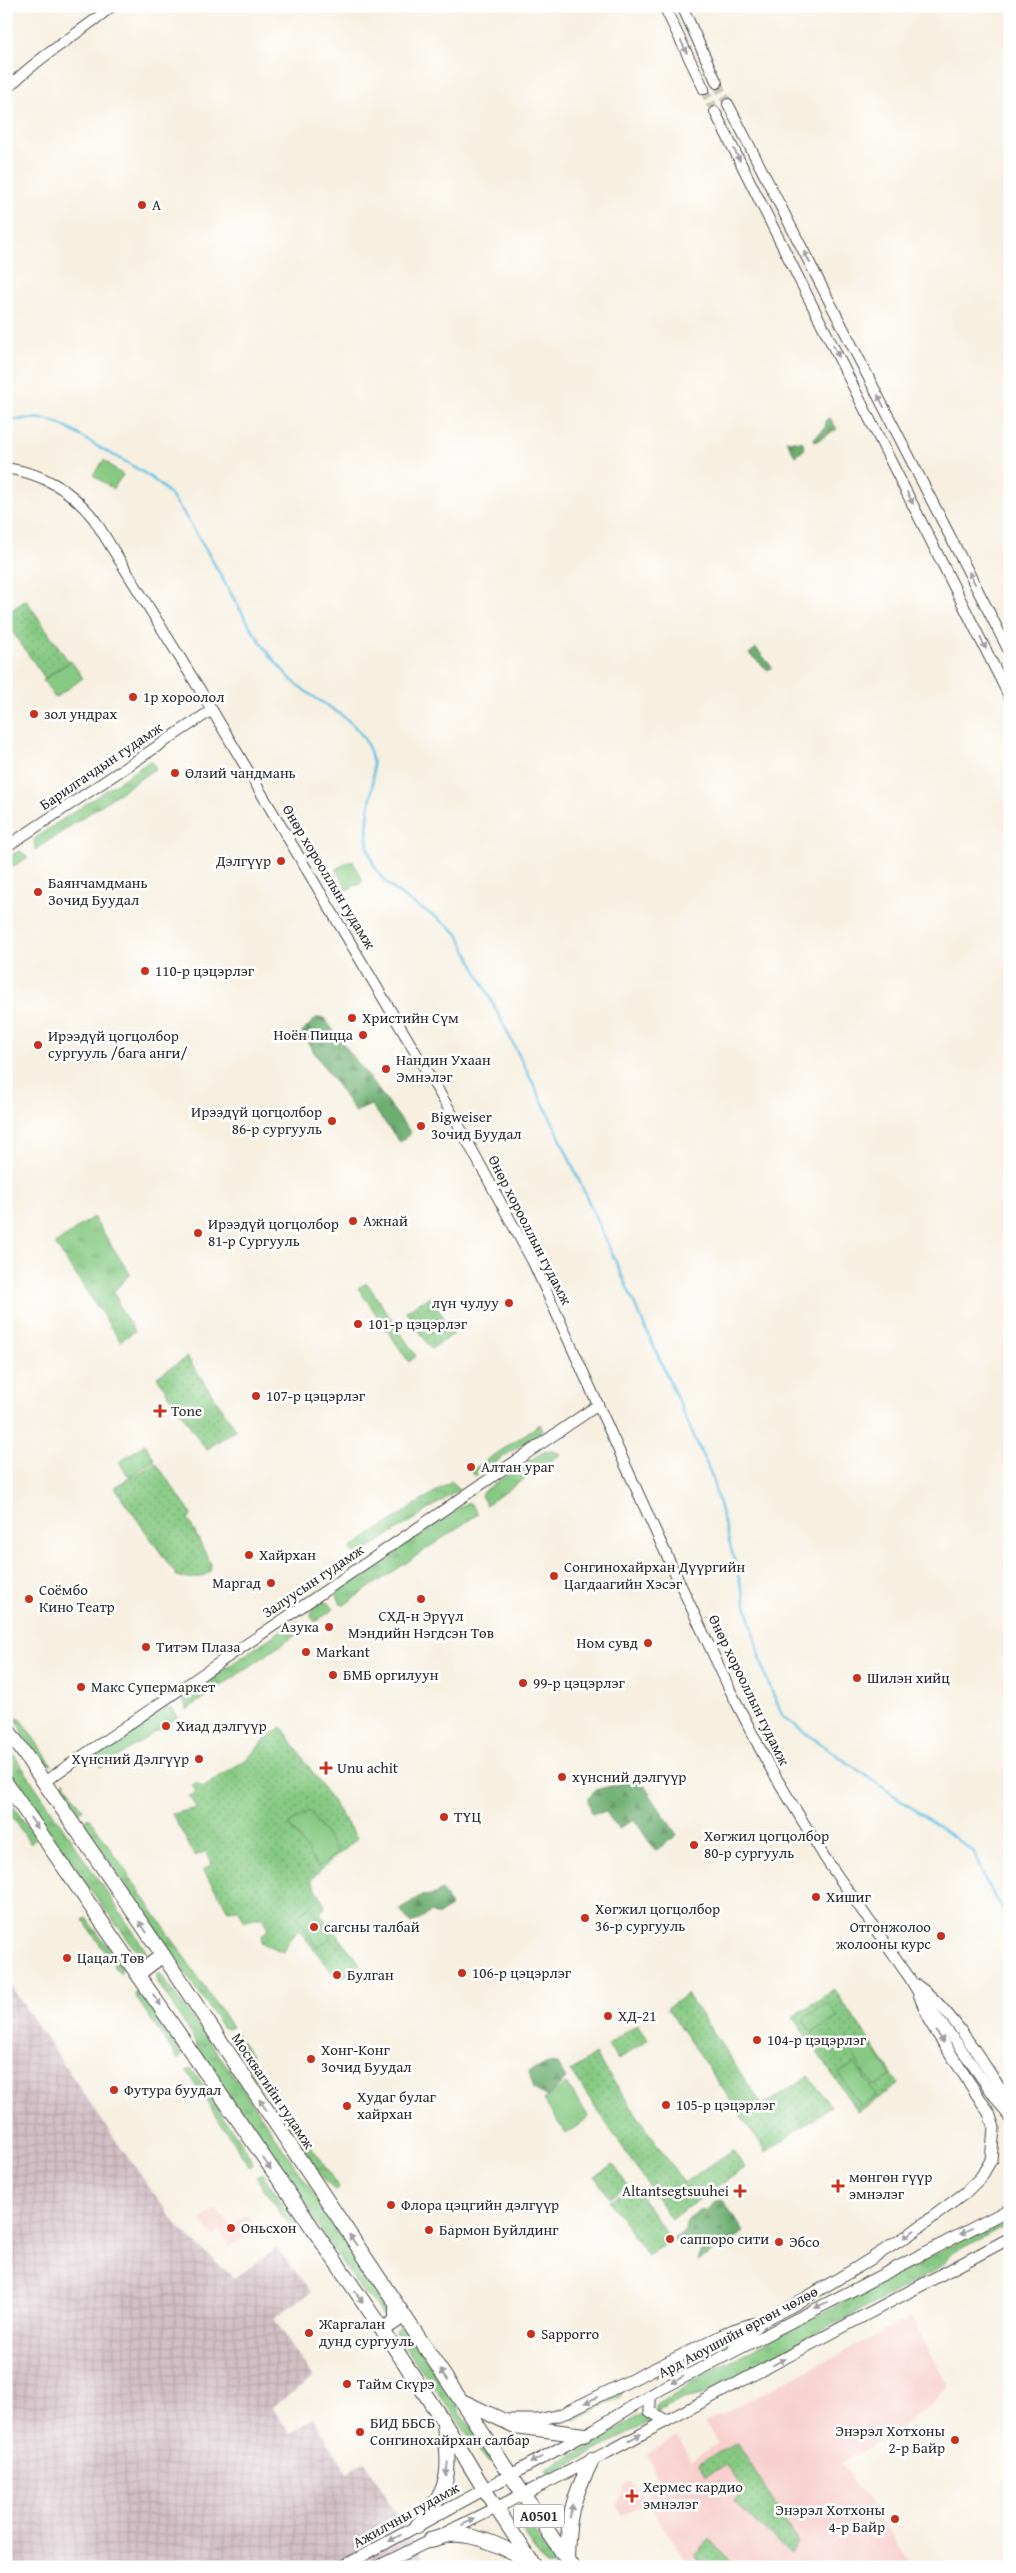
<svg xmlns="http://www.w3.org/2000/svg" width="1016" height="2573" viewBox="0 0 1016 2573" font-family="'Gentium Book Plus',serif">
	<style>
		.built { fill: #f7d0ce }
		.industrial { fill: url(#industrial-grid) }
		.grass { fill: url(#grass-tufts); stroke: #587a56 }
		.forest { fill: url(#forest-firs); stroke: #4c6c4e }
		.park { fill: url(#park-dots); stroke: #587a56 }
		.pitch { fill: #85c982; stroke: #587a56 }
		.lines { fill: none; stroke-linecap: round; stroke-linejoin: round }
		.stream { stroke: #64c1e2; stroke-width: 2.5 }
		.secondary-tunnel { stroke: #cec9bd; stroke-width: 10; stroke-dasharray: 10 5; stroke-linecap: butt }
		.secondary-casing { stroke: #4a4946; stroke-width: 12 }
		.primary-casing { stroke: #4a4946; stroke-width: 13 }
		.highway-casing { stroke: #4a4946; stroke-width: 16 }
		.secondary { stroke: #fff; stroke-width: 10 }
		.primary { stroke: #fff; stroke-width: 11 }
		.highway { stroke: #fff; stroke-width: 14 }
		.oneway { fill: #a0a0a0 }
		.poi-dot { fill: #c8321e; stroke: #fff; stroke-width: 2 }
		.labels { text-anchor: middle; stroke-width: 5; stroke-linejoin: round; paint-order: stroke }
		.shield { fill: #fff; stroke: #6b6b6b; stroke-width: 1 }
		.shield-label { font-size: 14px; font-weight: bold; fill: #2b2b2b }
		.poi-label { font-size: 15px; fill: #2b2b2b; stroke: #fff; text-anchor: start }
		.street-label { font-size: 15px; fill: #2b2b2b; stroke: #fff }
	</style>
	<defs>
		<pattern id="industrial-grid" width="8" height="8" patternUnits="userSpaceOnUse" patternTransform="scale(1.25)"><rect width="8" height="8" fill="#d2bec4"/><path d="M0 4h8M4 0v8" fill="none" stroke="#b4a3a9"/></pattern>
		<pattern id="grass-tufts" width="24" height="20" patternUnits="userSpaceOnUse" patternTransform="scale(1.25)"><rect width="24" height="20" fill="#85c982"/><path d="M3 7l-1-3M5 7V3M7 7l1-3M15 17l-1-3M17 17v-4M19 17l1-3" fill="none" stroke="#6da36b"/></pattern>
		<pattern id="forest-firs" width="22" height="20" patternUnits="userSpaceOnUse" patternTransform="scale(1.25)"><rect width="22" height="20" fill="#6cad70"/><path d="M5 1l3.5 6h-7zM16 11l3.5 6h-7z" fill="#598d5c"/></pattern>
		<pattern id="park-dots" width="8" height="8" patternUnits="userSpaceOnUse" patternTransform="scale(1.25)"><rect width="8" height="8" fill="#85c982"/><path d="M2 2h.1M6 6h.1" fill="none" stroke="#6da36b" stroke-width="1.8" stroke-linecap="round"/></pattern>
	</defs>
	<rect width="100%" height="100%" fill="#fff"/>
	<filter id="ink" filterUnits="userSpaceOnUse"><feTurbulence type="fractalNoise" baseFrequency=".02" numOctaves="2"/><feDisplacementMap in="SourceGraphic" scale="10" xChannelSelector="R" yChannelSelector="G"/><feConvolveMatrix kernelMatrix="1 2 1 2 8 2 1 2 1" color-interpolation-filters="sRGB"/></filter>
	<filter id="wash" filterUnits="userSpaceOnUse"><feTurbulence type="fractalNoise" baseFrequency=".0096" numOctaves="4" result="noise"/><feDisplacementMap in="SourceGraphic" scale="20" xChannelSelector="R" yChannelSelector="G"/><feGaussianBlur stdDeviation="1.12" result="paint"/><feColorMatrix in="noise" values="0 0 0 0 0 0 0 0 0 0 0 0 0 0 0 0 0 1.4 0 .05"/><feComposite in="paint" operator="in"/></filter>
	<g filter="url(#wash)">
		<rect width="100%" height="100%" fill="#f7f0e1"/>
		<!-- built -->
		<g class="built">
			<path d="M217,2209L230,2226L248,2215L258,2230L229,2247L221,2231L213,2236L200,2220Z"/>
			<path d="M911,2317L948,2386L932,2405L873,2446L841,2463L914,2567H690L645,2498L655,2486L656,2475L647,2454L678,2436L691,2460L718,2444L705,2423Z"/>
			<path d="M631,2481L647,2503L622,2516L616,2505L624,2491L622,2487Z"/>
		</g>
		<!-- industrial -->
		<path class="industrial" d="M6,1979L114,2138L180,2229L234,2278L277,2248L311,2292L274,2318L313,2378L272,2407L290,2434L313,2418L347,2473L365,2461L428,2567H6Z"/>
		<!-- grass -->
		<g class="grass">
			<path d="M151,760L156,768L35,850L34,840L38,836Z"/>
			<path d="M20,851L28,857L6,871V857Z"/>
			<path d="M93,1217L130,1274L114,1291L122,1312L135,1331L120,1341L55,1244Z"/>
			<path d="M367,1283L416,1356L409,1362L358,1288Z"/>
			<path d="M540,1424L543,1430L478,1474L475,1476L471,1471Z"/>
			<path d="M552,1451L561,1454L486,1505L481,1495L484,1491L543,1452Z"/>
			<path d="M451,1481L460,1489L356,1557L351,1548Z"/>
			<path d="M466,1503H470L478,1514L344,1605H341L336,1592Z"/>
			<path d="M322,1601L329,1603L334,1609L315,1622L311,1616L313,1608Z"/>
			<path d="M297,1622L301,1623L303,1630L186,1710L183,1697L292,1623Z"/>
			<path d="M167,1708H172L178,1717L101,1768L94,1758Z"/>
			<path d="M20,1718L52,1765C34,1761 23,1735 17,1719Z"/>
			<path d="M6,1743L146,1951V1957L140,1956L82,1878L6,1768Z"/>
			<path d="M64,1781L83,1810L76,1814C70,1805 58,1793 64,1781Z"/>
			<path d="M6,1796L36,1839L30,1843L6,1808Z"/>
			<path d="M89,1817L232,2027L227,2029L222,2027L82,1822Z"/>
			<path d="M86,1918L123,1967L120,1974L83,1920Z"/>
			<path d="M159,1972L227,2066L372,2279L392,2318L386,2320L374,2302L360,2289L206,2062L191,2034L155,1978Z"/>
			<path d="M140,1990L181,2053V2057L178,2060L134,1994Z"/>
			<path d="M236,2033L339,2188L336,2190L324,2180L231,2043Z"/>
			<path d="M191,2068L252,2160L253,2163L250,2167L186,2071Z"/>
			<path d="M262,2173L296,2223L290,2227L256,2177Z"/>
			<path d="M1010,2215V2224L954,2252L933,2272L702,2395L684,2399L655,2412V2405L678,2393L693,2380Z"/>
			<path d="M403,2324L492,2460L491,2463L487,2462L394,2331Z"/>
			<path d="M735,2336L737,2338C720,2363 683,2363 658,2377H653Z"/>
			<path d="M624,2389L620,2397L577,2420L572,2418V2415Z"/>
			<path d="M643,2413L650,2422L552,2474L547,2473V2468L599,2441Z"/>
			<path d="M520,2513L524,2517L557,2567H546L516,2521V2517Z"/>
		</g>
		<!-- forest -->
		<g class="forest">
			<path d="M830,418L837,429L815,442L814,438L825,428L826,420Z"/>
			<path d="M786,440L803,442L804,450L795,456Z"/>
			<path d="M756,648L772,667L768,670L749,654Z"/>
			<path d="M316,1018H324L411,1133L400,1142L371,1105L355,1112L301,1033Z"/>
			<path d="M637,1775L677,1835L655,1851L634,1819L618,1829L606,1812L592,1814L588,1800L595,1790L627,1782Z"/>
			<path d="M442,1890L451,1907L437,1915L431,1912L411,1924L400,1909L420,1896L433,1895Z"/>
			<path d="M548,2063L557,2064L566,2079L547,2097L534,2089L529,2072Z"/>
			<path d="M723,2200L744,2232L698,2261L702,2245L691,2239L683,2246L673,2239L685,2231L686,2220L700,2210L706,2211L715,2201Z"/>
		</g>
		<!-- park -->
		<g class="park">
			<path d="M26,600L69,662L45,678L6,623V614Z"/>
			<path d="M430,1296L454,1334L431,1349L406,1311Z"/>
			<path d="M187,1357L236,1429L206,1450L157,1377Z"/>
			<path d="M156,1463L192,1515L188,1519L211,1564L210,1572C198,1579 191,1580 177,1576L114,1487Z"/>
			<path d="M282,1727L357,1838C343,1853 324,1864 311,1880L325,1904L324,1909L320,1913L360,1964L350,1974L341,1977L332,1972L299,1930L290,1938L283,1952L261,1943L262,1935L269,1928L263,1918H254L245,1922L238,1909L228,1910L203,1870L212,1864L206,1851L195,1856L172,1814L197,1808L189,1797L196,1792L192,1785L197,1782L202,1787L247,1759L268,1737Z"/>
			<path d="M834,1989L899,2084L858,2112L793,2017Z"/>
			<path d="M687,1994L763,2106L808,2076L831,2106L766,2152L667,2008Z"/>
			<path d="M637,2024L648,2039L618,2060L607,2045Z"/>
			<path d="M595,2054L684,2183L733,2150L745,2168L671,2219L571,2071Z"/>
			<path d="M613,2164L627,2185L609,2198L595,2176Z"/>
			<path d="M633,2185L671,2240L647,2256L609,2201Z"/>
			<path d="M738,2443L798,2543L790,2554L735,2502L745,2490L726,2465L705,2476L699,2463Z"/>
			<path d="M710,2539L736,2567H703L695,2556Z"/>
		</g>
		<!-- pitch -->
		<g class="pitch">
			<path d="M104,460L123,475L113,489L93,475Z"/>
			<path d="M71,661L83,678L55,698L43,680Z"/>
			<path d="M352,860L363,881L347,890L336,869Z"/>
			<path d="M145,1444L155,1460L129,1477L119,1462Z"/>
			<path d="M309,1811L338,1853L318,1867L289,1824Z"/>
			<path d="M311,1906L331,1938L317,1947L297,1916Z"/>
			<path d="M828,2003L838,2017L812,2033L803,2019Z"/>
			<path d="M869,2042L891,2075L874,2087L852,2053Z"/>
			<path d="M855,2063L876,2096L860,2106L839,2073Z"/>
			<path d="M566,2083L589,2117L566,2134L543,2100Z"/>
		</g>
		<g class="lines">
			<!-- stream -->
			<path class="stream" d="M6,421C53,413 58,423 97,446C116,457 140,468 158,483C177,499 189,522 202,543C229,587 252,639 288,676C311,702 351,711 367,744C389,787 342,838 388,884C408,905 437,914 458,934L556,1129L711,1474L765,1675L783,1717L973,1851L987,1884L1003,1909L1010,1941"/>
		</g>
	</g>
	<g filter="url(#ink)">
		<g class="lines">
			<!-- secondary-tunnel -->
			<g class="secondary-tunnel">
				<path d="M717,83L728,104"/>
				<path d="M704,89L715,112"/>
			</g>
			<!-- secondary casing -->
			<g class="secondary-casing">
				<g id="secondary">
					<path d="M664,6L704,89"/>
					<path d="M682,6L717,83"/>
					<path d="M6,90C37,57 78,35 112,6"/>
					<path d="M728,104L1010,653"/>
					<path d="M715,112L1010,698"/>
					<path d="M6,468C44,474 70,489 94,519L200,690L458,1124L533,1262L660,1541L730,1690L768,1764L825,1858L909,1977L919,1994L957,2043L1010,2118"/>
					<path d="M6,847L212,710"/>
					<path d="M44,1782L598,1405"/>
					<path d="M915,1984C949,2004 987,2069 1010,2103"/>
				</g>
			</g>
			<!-- primary casing -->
			<g class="primary-casing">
				<g id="primary">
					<path d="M734,2347L762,2321L792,2306L858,2267L910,2234L965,2193L981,2177L991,2160L994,2128L989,2113L930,2022L919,1994"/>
					<path d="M650,2396V2411L666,2421"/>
					<path d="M505,2420H537L560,2415L733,2330L755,2323"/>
					<path d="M342,2567L595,2429L663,2388L1010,2209"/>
					<path d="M377,2567L608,2452L1010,2238"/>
				</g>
			</g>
			<!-- highway casing -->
			<g class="highway-casing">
				<g id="highway">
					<path d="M6,1727L163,1955L572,2567"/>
					<path d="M6,1783L380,2326L443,2421L484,2489L535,2567"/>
					<path d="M139,1973L163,1955"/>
					<path d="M380,2326L387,2327L396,2321V2304"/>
					<path d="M464,2402L515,2426L584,2435"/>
					<path d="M417,2526C450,2490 451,2473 444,2426"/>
					<path d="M430,2540C436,2539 443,2536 449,2535C475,2532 509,2549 530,2563"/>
					<path d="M567,2559C568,2516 572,2499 592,2460"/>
				</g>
			</g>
			<!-- secondary -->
			<use href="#secondary" class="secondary"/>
			<!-- primary -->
			<use href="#primary" class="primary"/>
			<!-- highway -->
			<use href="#highway" class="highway"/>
		</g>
		<!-- one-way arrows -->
		<defs><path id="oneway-solid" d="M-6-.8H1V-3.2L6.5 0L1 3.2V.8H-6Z" transform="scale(1.25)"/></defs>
		<g class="oneway">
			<use href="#oneway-solid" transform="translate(684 47) rotate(64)"/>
			<use href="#oneway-solid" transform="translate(737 155) rotate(63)"/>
			<use href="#oneway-solid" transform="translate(807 257) rotate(-117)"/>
			<use href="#oneway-solid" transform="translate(836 351) rotate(63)"/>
			<use href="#oneway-solid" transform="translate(881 401) rotate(-117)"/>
			<use href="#oneway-solid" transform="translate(910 498) rotate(63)"/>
			<use href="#oneway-solid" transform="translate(972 578) rotate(-117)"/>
			<use href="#oneway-solid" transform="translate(983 643) rotate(63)"/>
			<use href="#oneway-solid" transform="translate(34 1823) rotate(55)"/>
			<use href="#oneway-solid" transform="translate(143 1927) rotate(-124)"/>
			<use href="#oneway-solid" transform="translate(157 2000) rotate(56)"/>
			<use href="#oneway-solid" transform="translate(940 2037) rotate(58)"/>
			<use href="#oneway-solid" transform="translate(263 2105) rotate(-124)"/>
			<use href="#oneway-solid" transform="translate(267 2164) rotate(56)"/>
			<use href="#oneway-solid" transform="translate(966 2231) rotate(153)"/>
			<use href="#oneway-solid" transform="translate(909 2234) rotate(146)"/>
			<use href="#oneway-solid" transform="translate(353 2240) rotate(-124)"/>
			<use href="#oneway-solid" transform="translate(359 2297) rotate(55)"/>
			<use href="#oneway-solid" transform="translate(821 2305) rotate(153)"/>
			<use href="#oneway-solid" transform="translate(779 2362) rotate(-28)"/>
			<use href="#oneway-solid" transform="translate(444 2375) rotate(-124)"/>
			<use href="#oneway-solid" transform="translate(677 2380) rotate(152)"/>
			<use href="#oneway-solid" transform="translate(591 2400) rotate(154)"/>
			<use href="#oneway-solid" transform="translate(635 2437) rotate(-28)"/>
			<use href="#oneway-solid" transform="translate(536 2460) rotate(152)"/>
			<use href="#oneway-solid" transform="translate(447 2469) rotate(97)"/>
			<use href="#oneway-solid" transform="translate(571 2511) rotate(-79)"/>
			<use href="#oneway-solid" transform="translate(468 2522) rotate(-26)"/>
			<use href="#oneway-solid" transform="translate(395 2538) rotate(151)"/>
		</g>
	</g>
	<!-- markers -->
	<g class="poi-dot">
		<circle cx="142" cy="205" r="5"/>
		<circle cx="133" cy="697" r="5"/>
		<circle cx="34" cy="714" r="5"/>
		<circle cx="175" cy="773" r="5"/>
		<circle cx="281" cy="861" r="5"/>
		<circle cx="38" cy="892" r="5"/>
		<circle cx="145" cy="971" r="5"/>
		<circle cx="352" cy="1018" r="5"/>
		<circle cx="363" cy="1035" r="5"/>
		<circle cx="38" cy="1045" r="5"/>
		<circle cx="386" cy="1069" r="5"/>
		<circle cx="332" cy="1121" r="5"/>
		<circle cx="421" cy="1126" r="5"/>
		<circle cx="353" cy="1221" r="5"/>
		<circle cx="198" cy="1233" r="5"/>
		<circle cx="509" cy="1303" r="5"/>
		<circle cx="358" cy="1324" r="5"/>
		<circle cx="256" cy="1396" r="5"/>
		<path d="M157.5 1403.5h5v5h5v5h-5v5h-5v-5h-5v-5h5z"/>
		<circle cx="471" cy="1467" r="5"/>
		<circle cx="249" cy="1555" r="5"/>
		<circle cx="554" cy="1576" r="5"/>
		<circle cx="271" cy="1583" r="5"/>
		<circle cx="29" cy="1599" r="5"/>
		<circle cx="421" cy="1599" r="5"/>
		<circle cx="329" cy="1627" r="5"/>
		<circle cx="648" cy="1643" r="5"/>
		<circle cx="146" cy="1647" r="5"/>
		<circle cx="306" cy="1652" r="5"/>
		<circle cx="333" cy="1675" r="5"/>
		<circle cx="857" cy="1678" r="5"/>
		<circle cx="523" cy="1683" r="5"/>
		<circle cx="81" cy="1687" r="5"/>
		<circle cx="166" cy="1726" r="5"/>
		<circle cx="199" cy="1759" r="5"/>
		<path d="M323.5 1760.5h5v5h5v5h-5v5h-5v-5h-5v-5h5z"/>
		<circle cx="562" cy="1777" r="5"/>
		<circle cx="444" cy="1817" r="5"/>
		<circle cx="694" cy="1845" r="5"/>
		<circle cx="816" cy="1897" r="5"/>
		<circle cx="585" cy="1918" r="5"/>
		<circle cx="314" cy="1927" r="5"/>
		<circle cx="941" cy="1936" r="5"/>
		<circle cx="67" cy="1958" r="5"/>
		<circle cx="462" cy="1973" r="5"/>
		<circle cx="337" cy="1975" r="5"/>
		<circle cx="608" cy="2016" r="5"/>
		<circle cx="757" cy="2040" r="5"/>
		<circle cx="311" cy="2059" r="5"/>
		<circle cx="114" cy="2090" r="5"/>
		<circle cx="666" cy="2105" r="5"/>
		<circle cx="347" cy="2106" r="5"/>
		<path d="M835.5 2178.5h5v5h5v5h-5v5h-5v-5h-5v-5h5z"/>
		<path d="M737.5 2183.5h5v5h5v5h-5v5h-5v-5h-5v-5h5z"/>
		<circle cx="391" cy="2205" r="5"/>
		<circle cx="231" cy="2228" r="5"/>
		<circle cx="429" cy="2230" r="5"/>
		<circle cx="670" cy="2239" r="5"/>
		<circle cx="779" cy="2242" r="5"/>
		<circle cx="309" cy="2333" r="5"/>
		<circle cx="531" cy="2334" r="5"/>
		<circle cx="347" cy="2384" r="5"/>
		<circle cx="360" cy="2432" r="5"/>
		<circle cx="955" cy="2440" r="5"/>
		<path d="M629.5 2488.5h5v5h5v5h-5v5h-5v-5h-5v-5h5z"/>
		<circle cx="895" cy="2519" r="5"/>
	</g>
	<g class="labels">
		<!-- shield labels -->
		<rect class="shield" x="514" y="2504.5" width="50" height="23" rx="4"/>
		<g class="shield-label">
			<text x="539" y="2521">A0501</text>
		</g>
		<!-- poi labels -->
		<g class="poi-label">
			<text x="152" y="210">A</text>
			<text x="143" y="702">1р хороолол</text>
			<text x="44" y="719">зол ундрах</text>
			<text x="185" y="778">Өлзий чандмань</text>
			<text x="271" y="866" text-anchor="end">Дэлгүүр</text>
			<text x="48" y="888">Баянчамдмань<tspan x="48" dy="17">Зочид Буудал</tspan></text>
			<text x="155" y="976">110-р цэцэрлэг</text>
			<text x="362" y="1023">Христийн Сүм</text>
			<text x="353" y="1040" text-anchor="end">Ноён Пицца</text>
			<text x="48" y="1041">Ирээдүй цогцолбор<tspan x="48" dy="17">сургууль /бага анги/</tspan></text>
			<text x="396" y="1065">Нандин Ухаан<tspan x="396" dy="17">Эмнэлэг</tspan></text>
			<text x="322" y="1117" text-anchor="end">Ирээдүй цогцолбор<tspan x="322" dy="17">86-р сургууль</tspan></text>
			<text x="431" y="1122">Bigweiser<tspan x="431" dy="17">3очид Буудал</tspan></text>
			<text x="363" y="1226">Ажнай</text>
			<text x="208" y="1229">Ирээдүй цогцолбор<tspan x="208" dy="17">81-р Сургууль</tspan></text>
			<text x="499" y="1308" text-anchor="end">лүн чулуу</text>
			<text x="368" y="1329">101-р цэцэрлэг</text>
			<text x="266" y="1401">107-р цэцэрлэг</text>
			<text x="171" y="1416">Tone</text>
			<text x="481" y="1472">Алтан ураг</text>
			<text x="259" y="1560">Хайрхан</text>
			<text x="564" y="1572">Сонгинохайрхан Дүүргийн<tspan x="564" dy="17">Цагдаагийн Хэсэг</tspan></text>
			<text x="261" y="1588" text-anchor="end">Маргад</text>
			<text x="39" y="1595">Соёмбо<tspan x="39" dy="17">Кино Театр</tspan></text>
			<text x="421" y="1621" text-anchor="middle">СХД-н Эрүүл<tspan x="421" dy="17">Мэндийн Нэгдсэн Төв</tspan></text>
			<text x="319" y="1632" text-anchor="end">Азука</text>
			<text x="638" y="1648" text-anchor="end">Ном сувд</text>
			<text x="156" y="1652">Титэм Плаза</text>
			<text x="316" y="1657">Markant</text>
			<text x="343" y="1680">БМБ оргилуун</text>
			<text x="867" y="1683">Шилэн хийц</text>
			<text x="533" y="1688">99-р цэцэрлэг</text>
			<text x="91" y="1692">Макс Супермаркет</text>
			<text x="176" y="1731">Хиад дэлгүүр</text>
			<text x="189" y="1764" text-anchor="end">Хүнсний Дэлгүүр</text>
			<text x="337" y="1773">Unu achit</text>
			<text x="572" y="1782">хүнсний дэлгүүр</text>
			<text x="454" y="1822">ТҮЦ</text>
			<text x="704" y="1841">Хөгжил цогцолбор<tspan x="704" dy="17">80-р сургууль</tspan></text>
			<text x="826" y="1902">Хишиг</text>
			<text x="595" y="1914">Хөгжил цогцолбор<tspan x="595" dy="17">36-р сургууль</tspan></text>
			<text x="324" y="1932">сагсны талбай</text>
			<text x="931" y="1932" text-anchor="end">Отгонжолоо<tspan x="931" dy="17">жолооны курс</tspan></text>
			<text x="77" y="1963">Цацал Төв</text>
			<text x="472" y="1978">106-р цэцэрлэг</text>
			<text x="347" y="1980">Булган</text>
			<text x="618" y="2021">ХД-21</text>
			<text x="767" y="2045">104-р цэцэрлэг</text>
			<text x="321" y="2055">Хонг-Kонг<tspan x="321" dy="17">3очид Буудал</tspan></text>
			<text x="124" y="2095">Футура буудал</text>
			<text x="357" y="2102">Худаг булаг<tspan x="357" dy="17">хайрхан</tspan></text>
			<text x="676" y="2110">105-р цэцэрлэг</text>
			<text x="849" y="2182">мөнгөн гүүр<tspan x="849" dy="17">эмнэлэг</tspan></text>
			<text x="729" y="2196" text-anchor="end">Altantsegtsuuhei</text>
			<text x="401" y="2210">Флора цэцгийн дэлгүүр</text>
			<text x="241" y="2233">Оньсхон</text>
			<text x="439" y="2235">Бармон Буйлдинг</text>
			<text x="680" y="2244">саппоро сити</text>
			<text x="789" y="2247">Эбсо</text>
			<text x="319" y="2329">Жаргалан<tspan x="319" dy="17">дунд сургууль</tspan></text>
			<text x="541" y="2339">Sapporro</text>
			<text x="357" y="2389">Тайм Скүрэ</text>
			<text x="370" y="2428">БИД ББСБ<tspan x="370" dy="17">Сонгинохайрхан салбар</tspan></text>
			<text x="945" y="2436" text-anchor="end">Энэрэл Хотхоны<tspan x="945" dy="17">2-р Байр</tspan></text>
			<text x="643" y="2492">Хермес кардио<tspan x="643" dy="17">эмнэлэг</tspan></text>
			<text x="885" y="2515" text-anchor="end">Энэрэл Хотхоны<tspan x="885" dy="17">4-р Байр</tspan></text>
		</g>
		<!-- street labels -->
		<g class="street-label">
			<text transform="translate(101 766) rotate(-34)" y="5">Барилгачдын гудамж</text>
			<text transform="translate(329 877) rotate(59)" y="5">Өнөр хорооллын гудамж</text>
			<text transform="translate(530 1230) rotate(63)" y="5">Өнөр хорооллын гудамж</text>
			<text transform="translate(313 1581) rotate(-34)" y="5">Залуусын гудамж</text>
			<text transform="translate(749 1690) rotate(64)" y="5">Өнөр хорооллын гудамж</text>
			<text transform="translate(273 2091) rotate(56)" y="5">Москвагийн гудамж</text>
			<text transform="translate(738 2332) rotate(-28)" y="5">Ард Аюушийн өргөн чөлөө</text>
			<text transform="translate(406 2515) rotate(-29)" y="5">Ажилчны гудамж</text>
		</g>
	</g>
	<!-- margin -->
	<rect width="1016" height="2573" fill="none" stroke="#fff" stroke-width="25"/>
</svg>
